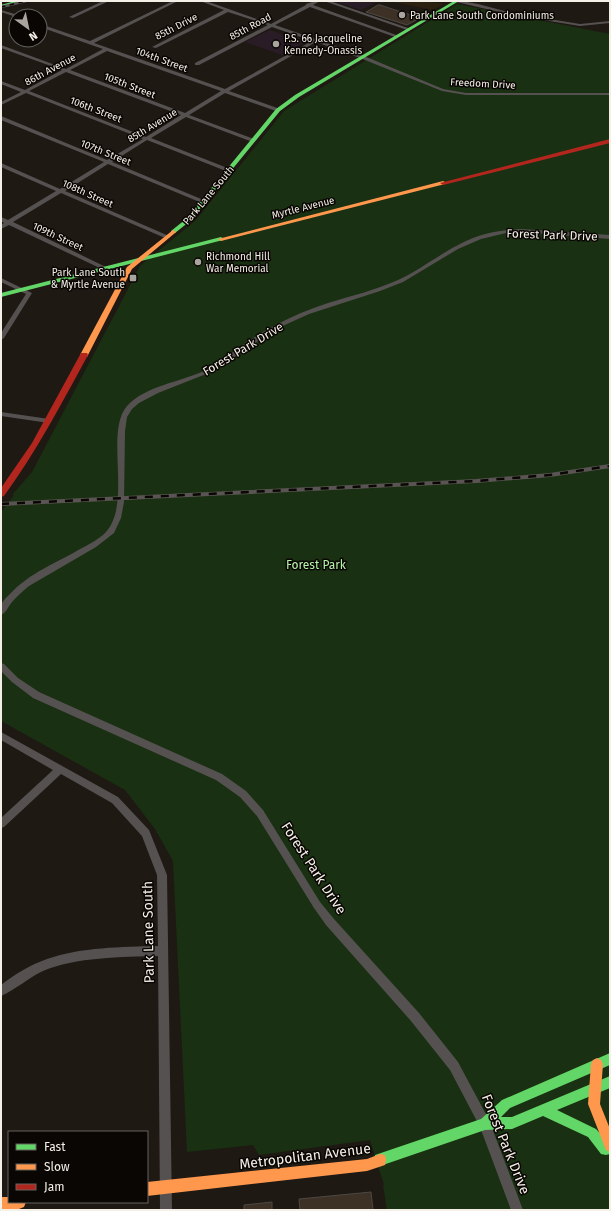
<svg xmlns="http://www.w3.org/2000/svg" width="611" height="1211" viewBox="0 0 611 1211" font-family="'Fira Sans',sans-serif">
	<style>
		.built { fill: #2c2010 }
		.education { fill: #291c26 }
		.green { fill: #1a3012 }
		.building { fill: #3d3125; stroke: #4d4844 }
		.lines { fill: none; stroke-linecap: round; stroke-linejoin: round }
		.street { fill: #555151; fill-rule: evenodd }
		.fast { fill: #63d668; fill-rule: evenodd }
		.slow { fill: #ff974d; fill-rule: evenodd }
		.jam { fill: #b3261e; fill-rule: evenodd }
		.rail-far1-casing { stroke: #5a5554; stroke-width: 2.5 }
		.rail-casing { stroke: #5a5554; stroke-width: 4 }
		.rail-far1 { stroke: #090603; stroke-width: 1.5; stroke-dasharray: 4.5; stroke-linecap: butt }
		.rail { stroke: #090603; stroke-width: 2.5; stroke-dasharray: 8; stroke-linecap: butt }
		.poi-dot { fill: #a9a49d; stroke: #090603; stroke-width: 1.5 }
		.labels { text-anchor: middle; stroke-width: 3; stroke-linejoin: round; paint-order: stroke }
		.far-poi-label { font-size: 10px; fill: #f4efe7; stroke: #090603; text-anchor: start }
		.far-street-label { font-size: 10px; fill: #f4efe7; stroke: #090603 }
		.street-label { font-size: 12px; fill: #f4efe7; stroke: #090603 }
		.park-label { font-size: 12px; fill: #b5f4a7; stroke: #090603 }
		.near-street-label { font-size: 14px; fill: #f4efe7; stroke: #090603 }
	</style>
	<rect width="100%" height="100%" fill="#1e1913"/>
	<!-- built -->
	<path class="built" d="M388,1H425L444,4L433,10Z"/>
	<!-- education -->
	<g class="education">
		<path d="M333,1H378L362,10Z"/>
		<path d="M270,30L305,42L282,55L245,42Z"/>
	</g>
	<!-- green -->
	<path class="green" d="M457,4L610,34V1210H387L383,1185H384L370,1140L259,1155L253,1145L187,1152L173,861L155,829L125,790L1,721V512L14,495H12L32,472L140,266L196,220L284,111Z"/>
	<!-- building -->
	<g class="building">
		<path d="M378,5H380L420,18L407,25L366,12Z"/>
		<path d="M371,1192L373,1210H300L299,1199Z"/>
		<path d="M272,1202V1210H244V1205Z"/>
	</g>
	<g class="lines">
		<!-- street -->
		<g class="street">
			<path d="M103,1H109L73,18L69,17Z"/>
			<path d="M173,1H178L94,43L225,89L312,41L272,27L199,65H195V63L268,25L228,12L156,48L152,47L224,10L200,1H206L271,24L306,5V4L315,1H320L313,5L399,36L395,37L310,7L275,25L364,56L443,89L466,93H610V95H466L442,91L360,58L316,42L229,91L280,109V111H276L225,93L189,115L254,139V141H250L186,117L151,138L230,169V171H226L147,140L112,162L206,201V203H202L108,164L65,191L169,236V238H165L61,193L13,222L108,268V270H104L9,225L1,229V225L4,223L1,221V217L8,220L56,191L1,167V163L60,189L104,162L1,120V116L107,160L143,139L26,93L1,105V102L21,92L1,84V81L25,90L62,70L1,48V45L66,69L103,49L40,27V24L90,41ZM107,51L221,91L185,113L70,70ZM66,72L181,115L146,137L29,91Z"/>
			<path d="M324,1H330L411,29L407,30Z"/>
			<path d="M452,1H462L478,4L512,13L580,24L610,21V23L580,26L512,15Z"/>
			<path d="M1,10L18,15V16H16V17L1,12Z"/>
			<path d="M521,229L610,235V239L521,232L506,233L481,239L458,249L403,282L380,291L309,314L276,329L224,364L206,374L158,393L139,403L132,409L127,417L125,431L124,502L121,518L114,533L96,547L29,586C23,591 17,596 12,602C8,607 6,613 1,615C1,612 0,608 1,605C3,600 7,597 10,594C29,573 58,562 82,548C90,544 99,539 105,533C133,505 104,432 127,406C145,386 180,382 204,371C228,358 248,339 272,327C290,317 309,309 328,303C351,296 376,290 398,280C422,269 442,252 466,241C483,233 501,230 521,229Z"/>
			<path d="M1,278L32,293L4,338L1,340V333L26,294L1,282Z"/>
			<path d="M1,412L49,419L52,421L49,423L1,416Z"/>
			<path d="M1,663L4,664L18,678L39,692L222,774L246,791L263,810L320,902L334,919L419,1013L458,1062L489,1120L523,1210H511L480,1127L450,1070L411,1021L326,925L314,908L257,816L240,797L216,780L33,698L12,682L1,671Z"/>
			<path d="M1,732L118,797L149,830L167,875L172,1210H160L158,956C123,957 75,957 43,971C28,978 15,990 1,996V985C15,974 30,965 47,959C82,947 121,947 158,946L157,875L142,836L112,803L61,774L4,827L1,828V818L53,770L1,740Z"/>
		</g>
		<!-- fast -->
		<g class="fast">
			<path d="M15,1H23L1,7V5Z"/>
			<path d="M454,1H459L299,97L280,111L190,221L175,233H171V231L186,219L276,109L295,95Z"/>
			<path d="M221,237L224,239L223,240L1,297V293Z"/>
			<path d="M610,1053V1065L510,1108L501,1117H512L610,1076V1088L557,1110L596,1129L610,1144V1154L606,1155L601,1154L588,1137L543,1116L512,1129L485,1130L380,1166L375,1165L374,1160L375,1155L481,1119L502,1100Z"/>
		</g>
		<!-- slow -->
		<g class="slow">
			<path d="M443,181L445,182V184L221,241L218,239Z"/>
			<path d="M173,230L176,232L175,233L132,269L88,355L87,357H81L80,355L127,267Z"/>
			<path d="M597,1058L601,1060L603,1064L600,1104L610,1129V1152L606,1150L588,1104L591,1064L593,1060Z"/>
			<path d="M380,1154L385,1155L386,1160L385,1165L367,1171L147,1196V1182L367,1159Z"/>
			<path d="M1,1197H9V1202H26L24,1207L19,1209L1,1210Z"/>
		</g>
		<!-- jam -->
		<g class="jam">
			<path d="M610,139V143L443,185L440,183Z"/>
			<path d="M81,353H87L88,355C62,403 36,452 4,496L1,497V488L32,443Z"/>
		</g>
		<!-- rail-far1 casing -->
		<g class="rail-far1-casing">
			<path id="rail-far1" d="M1,7L26,1"/>
		</g>
		<!-- rail casing -->
		<g class="rail-casing">
			<path id="rail" d="M1,504L476,481L550,475L610,466"/>
		</g>
		<!-- rail-far1 -->
		<use href="#rail-far1" class="rail-far1"/>
		<!-- rail -->
		<use href="#rail" class="rail"/>
	</g>
	<!-- markers -->
	<g class="poi-dot">
		<circle cx="402" cy="15" r="4"/>
		<circle cx="276" cy="44" r="4"/>
		<circle cx="198" cy="262" r="4"/>
		<rect x="129" y="274" width="8" height="8" rx="2"/>
	</g>
	<g class="labels">
		<!-- far-poi labels -->
		<g class="far-poi-label">
			<text x="410" y="19">Park Lane South Condominiums</text>
			<text x="284" y="42">P.S. 66 Jacqueline<tspan x="284" dy="12">Kennedy-Onassis</tspan></text>
			<text x="206" y="260">Richmond Hill<tspan x="206" dy="12">War Memorial</tspan></text>
			<text x="125" y="276" text-anchor="end">Park Lane South<tspan x="125" dy="12">&amp; Myrtle Avenue</tspan></text>
		</g>
		<!-- far-street labels -->
		<g class="far-street-label">
			<text transform="translate(176 26) rotate(-27)" y="4">85th Drive</text>
			<text transform="translate(250 26) rotate(-28)" y="4">85th Road</text>
			<text transform="translate(162 59) rotate(20)" y="4">104th Street</text>
			<text transform="translate(50 69) rotate(-28)" y="4">86th Avenue</text>
			<text transform="translate(483 83) rotate(3)" y="4">Freedom Drive</text>
			<text transform="translate(130 85) rotate(21)" y="4">105th Street</text>
			<text transform="translate(96 109) rotate(21)" y="4">106th Street</text>
			<text transform="translate(152 125) rotate(-31)" y="4">85th Avenue</text>
			<text transform="translate(106 152) rotate(22)" y="4">107th Street</text>
			<text transform="translate(88 193) rotate(24)" y="4">108th Street</text>
			<text transform="translate(208 195) rotate(-50)" y="4">Park Lane South</text>
			<text transform="translate(303 207) rotate(-14)" y="4">Myrtle Avenue</text>
			<text transform="translate(58 236) rotate(25)" y="4">109th Street</text>
		</g>
		<!-- street labels -->
		<g class="street-label">
			<text transform="translate(552 235) rotate(2)" y="4">Forest Park Drive</text>
			<text transform="translate(243 349) rotate(-31)" y="4">Forest Park Drive</text>
		</g>
		<!-- park labels -->
		<g class="park-label">
			<text x="316" y="569">Forest Park</text>
		</g>
		<!-- near-street labels -->
		<g class="near-street-label">
			<text transform="translate(314 868) rotate(57)" y="5">Forest Park Drive</text>
			<text transform="translate(148 932) rotate(-91)" y="5">Park Lane South</text>
			<text transform="translate(506 1144) rotate(68)" y="5">Forest Park Drive</text>
			<text transform="translate(305 1156) rotate(-7)" y="5">Metropolitan Avenue</text>
		</g>
	</g>
	<!-- border -->
	<rect width="611" height="1211" fill="none" stroke="#f4efe7" stroke-width="4"/>
	<!-- legend -->
	<rect x="8" y="1131" width="140" height="72" fill="#090603" stroke="#67635e"/>
	<rect x="16" y="1144" width="20" height="6" fill="#63d668" stroke="#67635e"/>
	<text x="44" y="1151" font-size="12" fill="#f4efe7">Fast</text>
	<rect x="16" y="1164" width="20" height="6" fill="#ff974d" stroke="#67635e"/>
	<text x="44" y="1171" font-size="12" fill="#f4efe7">Slow</text>
	<rect x="16" y="1184" width="20" height="6" fill="#b3261e" stroke="#67635e"/>
	<text x="44" y="1191" font-size="12" fill="#f4efe7">Jam</text>
	<!-- north arrow -->
	<g transform="translate(28 28) rotate(147)"><circle r="19" fill="#090603" stroke="#67635e"/>
	<path d="M0-3L7 15L0 10L-7 15Z" fill="#a9a49d"/>
	<text y="-6" font-size="11" font-weight="bold" text-anchor="middle" fill="#f4efe7">N</text>
	</g>
</svg>
